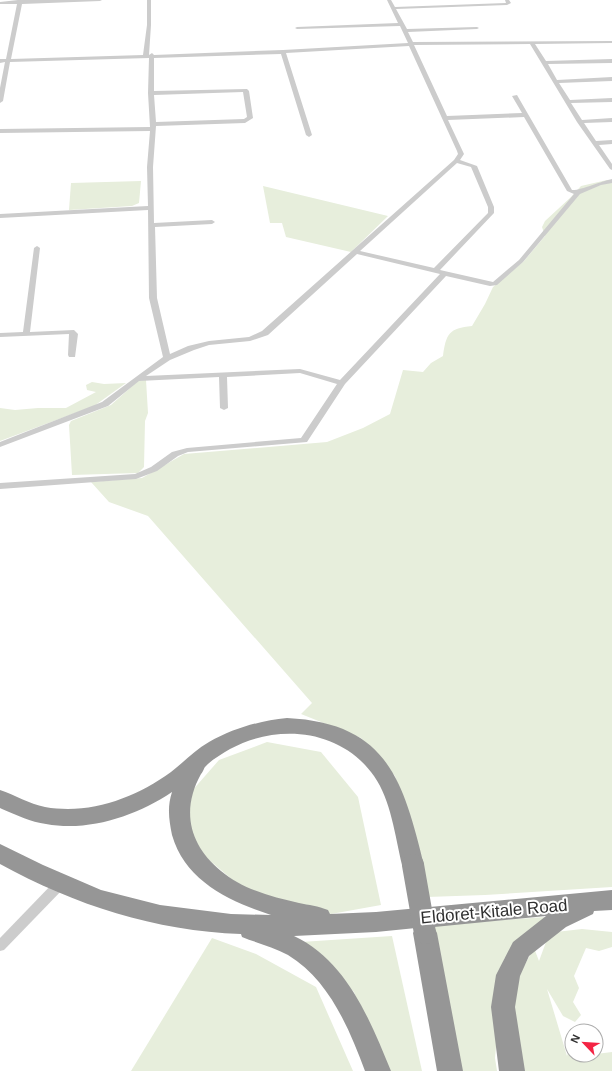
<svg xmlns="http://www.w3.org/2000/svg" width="612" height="1071" viewBox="0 0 612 1071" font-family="Helvetica,sans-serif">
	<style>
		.green { fill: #e7eedc }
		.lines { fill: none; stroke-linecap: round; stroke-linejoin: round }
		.street { fill: #ccc; fill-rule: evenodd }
		.highway { fill: #969696; fill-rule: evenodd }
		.highway-bridge { stroke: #969696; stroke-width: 22 }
		.labels { text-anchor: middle; stroke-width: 4; stroke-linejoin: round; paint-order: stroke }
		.near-street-label { font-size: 17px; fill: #2f2f2f; stroke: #fff }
	</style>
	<rect width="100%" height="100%" fill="#fff"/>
	<!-- green -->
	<g class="green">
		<path d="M607,180L612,181V887L485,895L427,897L395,776L361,738L301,714L312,703L148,516L109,502L91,482L142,478L184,454L327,442L363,428L390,414L403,370L423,372L431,363L443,356C446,334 449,328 472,326L485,304L493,287L524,261L545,236L542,227L545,221L571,197L581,186Z"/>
		<path d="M141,181L139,203L132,206L69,210L71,183Z"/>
		<path d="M263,186L388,216L351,252L286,237L282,223H270Z"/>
		<path d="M146,380L148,413L145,421L144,467L138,473L72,475L69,425L71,421L111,405L138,381Z"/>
		<path d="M92,382L104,384L126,383L94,406L0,441V408L15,410L38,408H66L96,392L87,390L86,385Z"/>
		<path d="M267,742L321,752L358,797L381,905L331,914L269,899L235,882L202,854L188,826L191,792L219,760Z"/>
		<path d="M545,917L504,959L495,1058L497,1071H457L434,925Z"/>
		<path d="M582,929L612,932V947L599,951L586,948L574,976L579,988L573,1002L581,1015L575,1022L563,1016L547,989L567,1056L569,1049L572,1046V1055H596V1054L612,1052V1071H521L514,1020L515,982L534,948L539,961L546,942L556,932Z"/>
		<path d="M392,936L422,1071H383L354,992L301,942Z"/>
		<path d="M212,938L256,954L316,987L353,1071H131Z"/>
	</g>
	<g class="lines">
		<!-- street -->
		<g class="street">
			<path d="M18,0H102L100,1L22,4L11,59L143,55L147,25V0H151V25L149,55L152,53L154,55L283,50L408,43L400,26L297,29L295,28L297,27L398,23L387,0H391L395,7L506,3L505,0H509L511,3L507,5L396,9L407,29L477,27L479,28L477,29L408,32L413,42L612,41V43L535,44L546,61L612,59V63L548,64L557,80L612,77V81L559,83L570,100L612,98V102L571,103L582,120L612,118V122L584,123L596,141L612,140V144L599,145L612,164V170L610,169L577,122L530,44L414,45L447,116L522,113L512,96L517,95L572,190C579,191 602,181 612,179V183L601,185L580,194L523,262L497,285L490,286L446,276L345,384L307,442L188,452L178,456L157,471L136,479L0,489V483L135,474L151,467L172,452L187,448L301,438L337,384L300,373L227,377L228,408L224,410L220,408L219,377L139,381L108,406L0,447V442L102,402L163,357L149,298L148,210L0,218V214L148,206L147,167L150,131L0,133V129L150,127L148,93L149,58L10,62L3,101L0,103V88L5,62L0,63V59H6L17,4H0V2ZM409,46L457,151L458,154L454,160L262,331L249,337L209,341L188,346L170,354L157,298L155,227L212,224L215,222L212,220L154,223L153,167L156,126L245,123L253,118L249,91L247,89L154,91V58L281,54L306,135L309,137L312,135L286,53ZM243,92L247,117L244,119L156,122L154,95ZM524,117L567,191L574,194L519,260L493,282L440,270L494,213V207L477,166L460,160L464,154L448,120ZM457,163L471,167L488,207V213L434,268L360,251ZM357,254L440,274L340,380L300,369L146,376L170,360L194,350L209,345L250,341L268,335Z"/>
			<path d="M37,246L40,248L30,332L74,330L78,334L75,357H69L68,355L69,334L0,337V333L23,332L34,248Z"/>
			<path d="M60,879L64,880L66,884L64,888L4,950L0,951V938L56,880Z"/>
		</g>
		<!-- highway -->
		<path class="highway" d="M287,718C388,723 403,781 424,865L421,872L413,874L405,872L402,865C395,836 391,800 374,776C341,729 278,723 230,749C222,754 211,760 205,767C204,768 203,772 201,774C181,810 189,845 221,871C242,889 272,897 299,903C309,905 318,906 328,910L330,914L376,912L612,890V910L594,911L593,914L566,927L529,956L520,976L515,1007L525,1071H499L491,1007L496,975L513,942L546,916L434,927L437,933L463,1071H437L413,933L416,928L376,932L294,936C347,961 370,1020 391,1071H365C349,1028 329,980 288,955C273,947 257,943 242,937L241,934C155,931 75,905 0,864V844L43,865L101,890L160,905L231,914L271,915C229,901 185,881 172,835C169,820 167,807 172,792C136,816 89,832 46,824C31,822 16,815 2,809L0,808V790C15,795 29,804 45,807C90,815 135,798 171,772C184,762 195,750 209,742C234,728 259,721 287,718Z"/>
		<!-- highway-bridge -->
		<path class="highway-bridge" d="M413,865L425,933"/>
	</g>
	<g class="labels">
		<!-- near-street labels -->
		<g class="near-street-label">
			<text transform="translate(494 911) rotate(-5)" y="6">Eldoret-Kitale Road</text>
		</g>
	</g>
	<!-- north arrow -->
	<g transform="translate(584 1043) rotate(295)"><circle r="19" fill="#ffffff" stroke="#acacac"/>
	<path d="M0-3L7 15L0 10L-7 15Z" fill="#f42444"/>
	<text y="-6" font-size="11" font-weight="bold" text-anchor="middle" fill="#2f2f2f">N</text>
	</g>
</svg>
